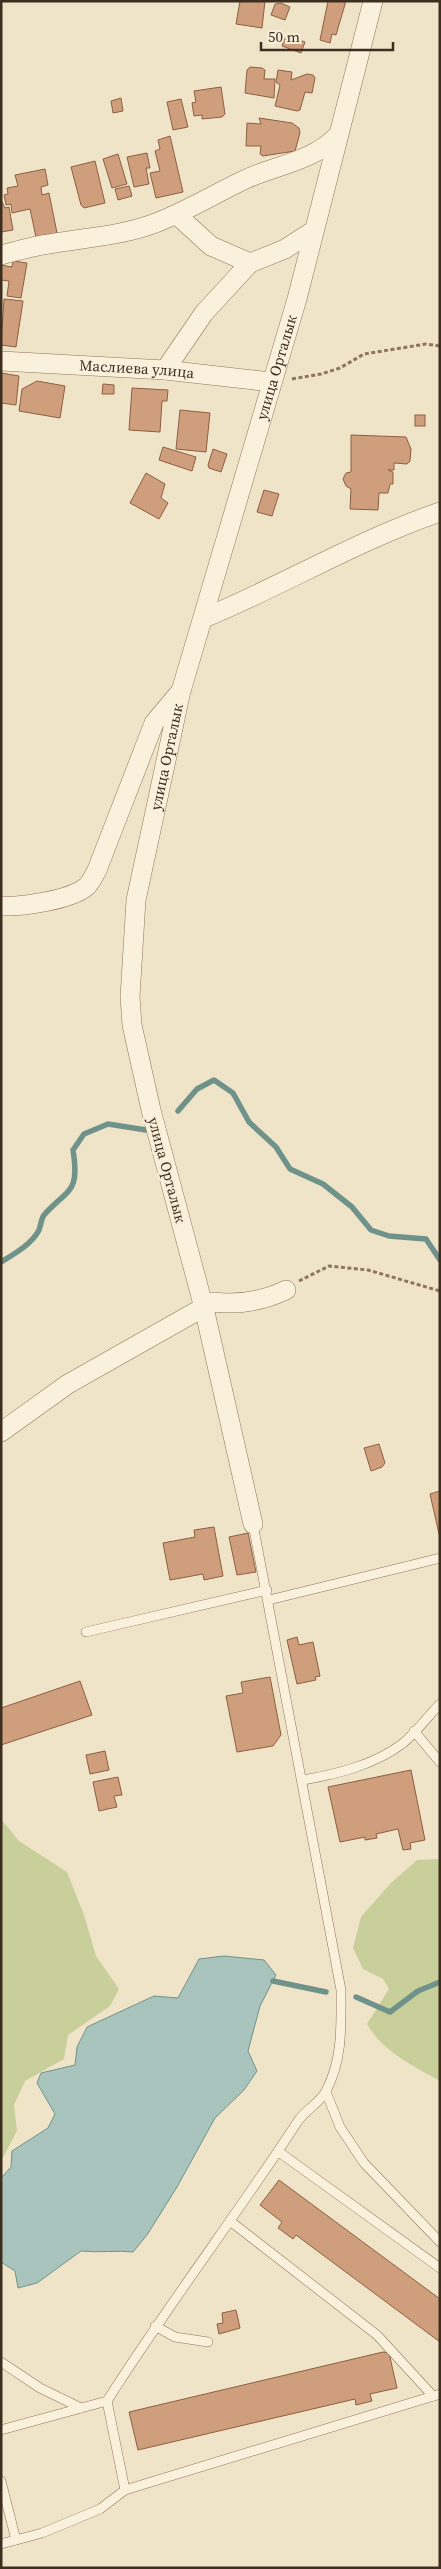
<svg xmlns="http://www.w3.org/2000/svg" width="441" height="2569" viewBox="0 0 441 2569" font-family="'Source Serif 4',serif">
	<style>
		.green { fill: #c9cf9b }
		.water { fill: #a9c4bc; stroke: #6f938a }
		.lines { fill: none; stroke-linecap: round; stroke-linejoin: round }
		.stream { stroke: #6f938a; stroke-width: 5.5 }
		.building { fill: #cf9f7d; stroke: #8d5f41 }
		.lane-casing { stroke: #8d765c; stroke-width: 10 }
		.street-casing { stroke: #8d765c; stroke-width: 20 }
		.path { stroke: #8d765c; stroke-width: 3; stroke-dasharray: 4 2.5; stroke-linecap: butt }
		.lane { stroke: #faf1dc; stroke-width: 9 }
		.street { stroke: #faf1dc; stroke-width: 19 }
		.labels { text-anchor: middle; stroke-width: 5; stroke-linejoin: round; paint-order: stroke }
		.street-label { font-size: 15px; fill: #3d2e20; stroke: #f7eed8 }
	</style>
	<rect width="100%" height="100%" fill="#f0e4c8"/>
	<!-- green -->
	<g class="green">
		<path d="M1,1819L19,1841L67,1872L84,1915L96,1956L119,1989L110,2006L68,2035L64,2059L25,2081L14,2105L17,2131L1,2161Z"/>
		<path d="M440,1859V2081C413,2066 382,2051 367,2024L389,1989L383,1979L363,1969L353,1948L361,1917L390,1884L417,1860Z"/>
	</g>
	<!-- water -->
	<path class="water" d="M224,1956L264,1960L276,1975L260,2006L248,2051L257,2071L244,2090L215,2118L177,2187L147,2235L133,2252C116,2250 99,2253 81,2251L37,2283L18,2288L15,2271L1,2262V2178L11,2167L12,2151L48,2128L55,2114L37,2083L41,2073L75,2065L77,2047L87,2027L154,1996L178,1998L199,1959Z"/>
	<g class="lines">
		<!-- stream -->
		<g class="stream">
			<path d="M178,1111L197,1089L214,1080L233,1093L249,1122L276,1147L290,1169L323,1184L352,1207L371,1230L389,1236L426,1239L440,1260"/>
			<path d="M1,1262C14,1254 32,1244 39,1230C41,1225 41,1219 44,1215C68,1188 80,1194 73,1150L84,1134L108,1124L146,1130"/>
			<path d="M273,1981L326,1992"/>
			<path d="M356,1997L390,2012L418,1991L440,1982"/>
		</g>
	</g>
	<!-- building -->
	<g class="building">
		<path d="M240,1H265L262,28L236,24Z"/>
		<path d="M328,1H346L336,35L332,34L330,43L320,40Z"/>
		<path d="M281,3L290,7L285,20L271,15L275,4Z"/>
		<path d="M286,35L305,42L301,53L282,46Z"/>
		<path d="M250,67L262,68L265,70L264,79H275L274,98L245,93L247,70Z"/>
		<path d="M278,70L292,72L291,80L307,74L313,75L315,78L312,93L305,92L300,110L297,111L275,106L280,85L276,82Z"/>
		<path d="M221,87L225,114L222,117L202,119V115L194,116L192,103L196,102L194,91Z"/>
		<path d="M121,98L123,111L113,113L111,101Z"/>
		<path d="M181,99L188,127L173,130L167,102Z"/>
		<path d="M259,118L292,123L299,128L300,133L295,151L263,156L260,154L261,146H246L247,123L261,124Z"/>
		<path d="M170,136L183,192L156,198L150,173L160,171L155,151L160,149L158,140Z"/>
		<path d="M147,153L150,168H146L149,184L134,187L127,157Z"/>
		<path d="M118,154L127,184L112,188L103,159Z"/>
		<path d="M95,161L105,203L84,208L81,205L71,167Z"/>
		<path d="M45,169L48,185L41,187L42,195L49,193L57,233L36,237L30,209L12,213L11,204L6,205L4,195L8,194L7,188L18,186L15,175Z"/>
		<path d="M129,186L132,196L118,200L115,189Z"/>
		<path d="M1,200L5,208L9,207L13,230L1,232Z"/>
		<path d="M13,261L27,263L21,298L7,296L9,281L1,280V265L12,267Z"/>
		<path d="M4,299L23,301L16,347L1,345Z"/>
		<path d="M1,373L19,376L16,405L1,403Z"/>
		<path d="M37,381L65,386L60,418L19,411L22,389Z"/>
		<path d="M103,384L114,385V394H102Z"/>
		<path d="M132,388L168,390L167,401H162L160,432L129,430Z"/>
		<path d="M180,410L210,413L206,452L176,449Z"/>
		<rect x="415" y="415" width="10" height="11"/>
		<path d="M351,435L406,437L411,449L410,461L407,464L394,463V470H388L393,472V484H390L388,493H379L378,510L350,509L351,489L346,486L343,479L346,473L351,472Z"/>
		<path d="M163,447L196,457L192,471L159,460Z"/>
		<path d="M213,449L227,454L221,472L209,468L208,465Z"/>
		<path d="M146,473L165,484L161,498L168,503L159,519L130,503Z"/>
		<path d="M264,490L279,494L272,516L257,512Z"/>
		<path d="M379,1444L385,1463L382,1467L371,1471L364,1448Z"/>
		<path d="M440,1491V1533L439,1534L430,1494Z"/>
		<path d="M214,1527L223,1576L204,1580L203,1574L170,1580L163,1543L195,1537L194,1530Z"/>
		<path d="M248,1533L256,1572L237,1575L229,1537Z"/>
		<path d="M297,1637L299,1645L313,1642L320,1676L315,1677L316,1680L297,1684L287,1640Z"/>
		<path d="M270,1677L281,1735L273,1746L237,1752L226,1696L243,1693L241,1682Z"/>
		<path d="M80,1681L92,1715L1,1745V1708Z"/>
		<path d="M105,1751L109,1770L90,1774L86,1755Z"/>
		<path d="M411,1770L425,1840L410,1843L411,1849L403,1850L398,1829L376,1834L377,1838L365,1840V1837L340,1842L328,1787Z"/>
		<path d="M118,1777L122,1795L114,1796L117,1807L99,1811L93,1782Z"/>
		<path d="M279,2180L440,2299V2342L296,2235L293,2239L278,2228L282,2222L260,2205Z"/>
		<path d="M236,2310L240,2328L219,2334L217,2324L223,2323L222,2313Z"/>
		<path d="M383,2352L389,2353L397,2388L370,2394L372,2401L356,2405L355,2399L138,2450L129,2412Z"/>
	</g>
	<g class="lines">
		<!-- lane casing -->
		<g class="lane-casing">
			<g id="lane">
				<path d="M269,1600L440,1558"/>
				<path d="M86,1632L267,1590"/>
				<path d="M414,1731L440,1762"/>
				<path d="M303,1780C337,1774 374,1765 402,1744C416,1733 427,1717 440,1704"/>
				<path d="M326,2092L340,2127L364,2163L440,2242"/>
				<path d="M279,2152L440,2268"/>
				<path d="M230,2221L377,2335L433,2396"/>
				<path d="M155,2326L175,2337L208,2342"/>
				<path d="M1,2362L40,2388L81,2408"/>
				<path d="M107,2401L125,2490"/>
				<path d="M1,2430L107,2401C168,2305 236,2216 298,2121C305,2110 320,2103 326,2091C343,2059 341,2025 341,1990L253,1524"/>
				<path d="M1,2481L16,2540"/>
				<path d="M1,2544L42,2533L100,2509L125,2490L440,2394"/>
			</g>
		</g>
		<!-- street casing -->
		<g class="street-casing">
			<g id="street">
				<path d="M177,215L211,246L250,263"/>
				<path d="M1,255C17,251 33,246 49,244C83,238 118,236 150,225C184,213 214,194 246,179C277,165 314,161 338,135"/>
				<path id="s1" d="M1,361L165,370L271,382"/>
				<path d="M165,370L204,313L250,263L285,249L313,231"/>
				<path d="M204,618C284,585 358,540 440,512"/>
				<path d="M1,906C22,907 70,900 86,887C91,883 94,875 97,870L154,723L180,692"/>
				<path d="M1,1432L68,1384L213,1302C238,1305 263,1301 286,1290"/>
				<path id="s2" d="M253,1524L204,1308L151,1110L132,1025L130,997L136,900L181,691L297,299L373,1"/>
			</g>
		</g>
		<!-- path -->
		<g class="path">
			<path d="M292,379L321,374L340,368L364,354L426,344L440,346"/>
			<path d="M299,1281L329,1266L368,1270L440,1291"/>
		</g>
		<!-- lane -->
		<use href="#lane" class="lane"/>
		<!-- street -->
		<use href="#street" class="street"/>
	</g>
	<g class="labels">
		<!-- street labels -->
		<g class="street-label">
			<text dy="5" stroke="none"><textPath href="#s2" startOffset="1190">улица Орталык</textPath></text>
			<text dy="5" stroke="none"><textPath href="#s1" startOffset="136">Маслиева улица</textPath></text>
			<text dy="5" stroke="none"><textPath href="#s2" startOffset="785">улица Орталык</textPath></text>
			<text transform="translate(167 1170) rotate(75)" y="5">улица Орталык</text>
		</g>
	</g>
	<!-- border -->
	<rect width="441" height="2569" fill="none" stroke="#3d2e20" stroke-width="5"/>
	<!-- scale -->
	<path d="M261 42v8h132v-8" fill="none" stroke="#3d2e20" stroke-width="2.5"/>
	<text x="268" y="42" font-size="15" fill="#3d2e20" stroke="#f7eed8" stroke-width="4" paint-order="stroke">50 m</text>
</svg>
